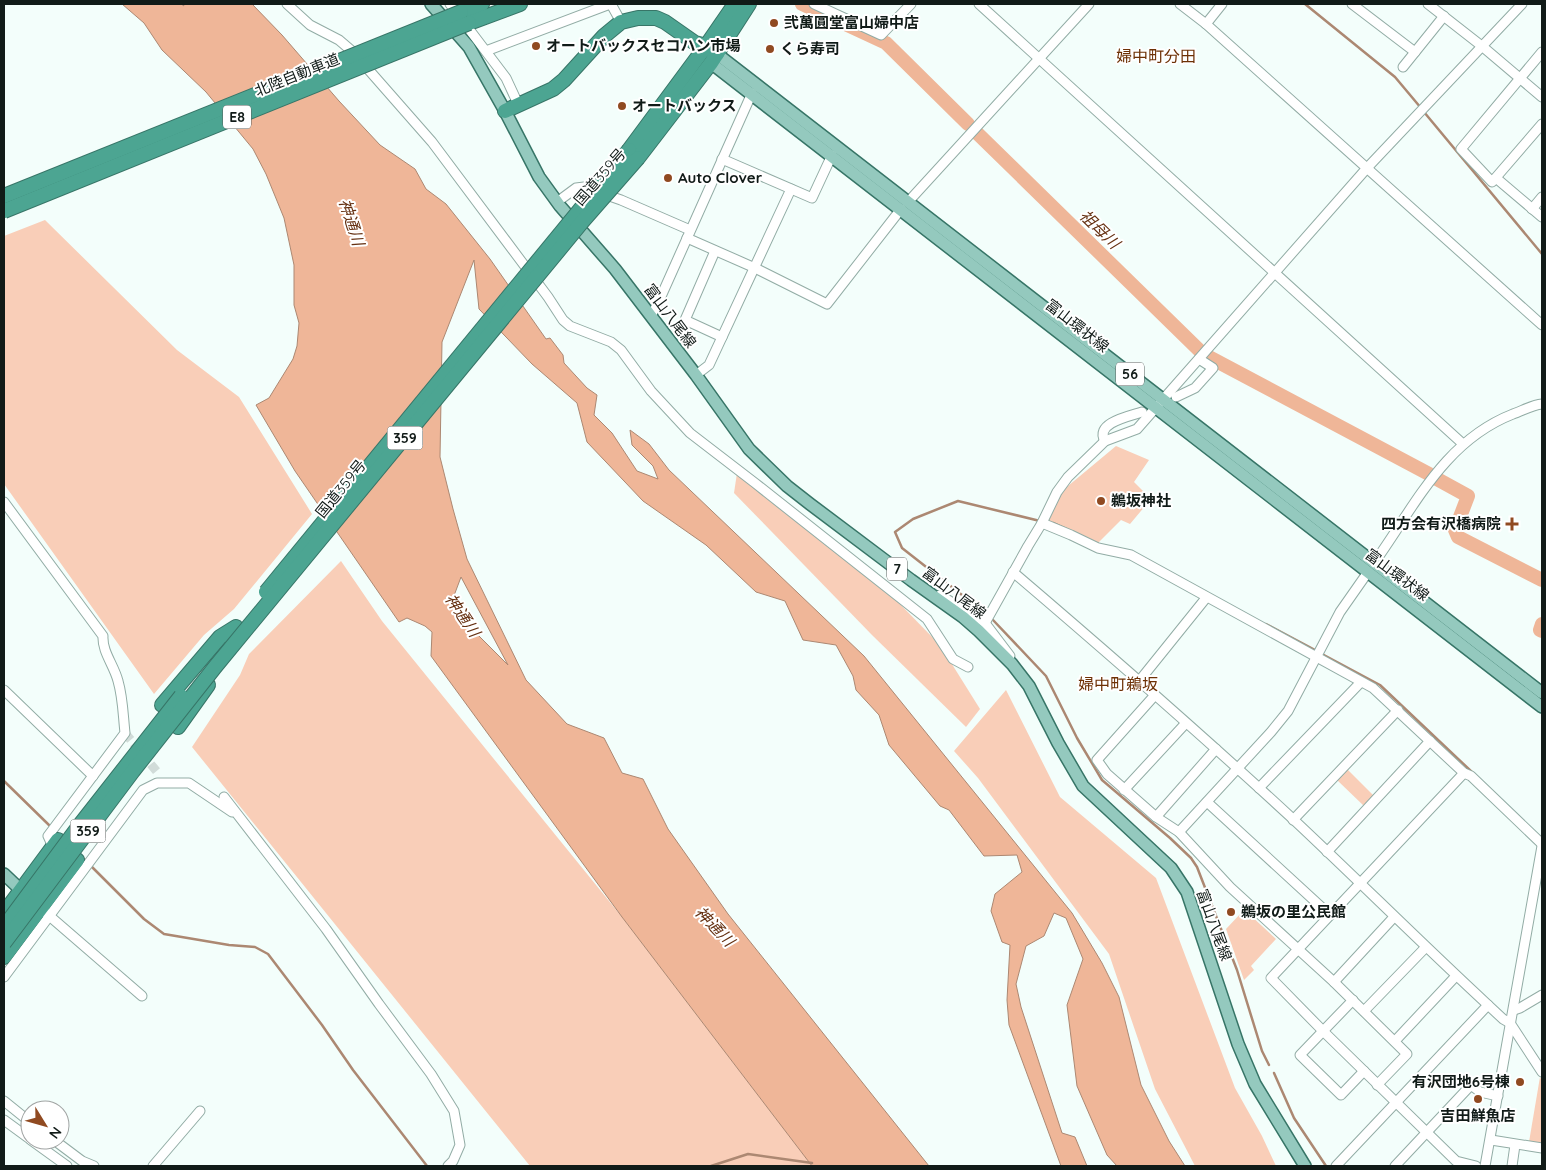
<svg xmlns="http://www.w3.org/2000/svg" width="1546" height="1170" viewBox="0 0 1546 1170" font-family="Quicksand,'Noto Sans JP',sans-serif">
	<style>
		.green { fill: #f9ceb8 }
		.water { fill: #efb698; stroke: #ac8872; fill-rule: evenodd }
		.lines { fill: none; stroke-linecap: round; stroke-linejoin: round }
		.stream { stroke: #ac8872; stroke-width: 2.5 }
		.river { stroke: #efb698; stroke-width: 14 }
		.minor-tunnel { stroke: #d1dcd9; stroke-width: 9; stroke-dasharray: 9 4.5; stroke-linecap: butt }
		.minor-casing { stroke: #92aca5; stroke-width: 11 }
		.major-casing { stroke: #377567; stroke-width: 14 }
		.highway-casing { stroke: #377567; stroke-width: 16 }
		.minor { stroke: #fff; stroke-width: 9 }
		.major { stroke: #94c9be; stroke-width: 11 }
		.highway { stroke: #4ca592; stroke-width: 14 }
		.highway-bridge-casing { stroke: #377567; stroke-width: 16; stroke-linecap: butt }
		.highway-bridge { stroke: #4ca592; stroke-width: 14 }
		.poi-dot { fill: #904a21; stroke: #fff; stroke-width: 2 }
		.labels { text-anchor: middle; stroke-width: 4; stroke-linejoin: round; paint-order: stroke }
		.shield { fill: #fff; stroke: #585f5d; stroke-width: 1 }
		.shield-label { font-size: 14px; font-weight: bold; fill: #111b18 }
		.poi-label { font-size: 15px; font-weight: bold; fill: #111b18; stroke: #fff; text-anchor: start }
		.street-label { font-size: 15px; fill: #111b18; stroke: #fff }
		.neighbourhood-label { font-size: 16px; fill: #6d3005; stroke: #fff }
		.water-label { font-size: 16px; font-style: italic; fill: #663112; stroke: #fff }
	</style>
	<rect width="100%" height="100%" fill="#f3fefb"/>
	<!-- green -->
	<g class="green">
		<path d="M45,220L177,350L239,397L312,514L234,609L204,635L154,694L4,484V236Z"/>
		<path d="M1116,446L1149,460L1134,482L1151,499L1130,524L1121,520L1098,543L1046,523L1062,491Z"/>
		<path d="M737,473L894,598L940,645L980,709L966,727L872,635L734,493Z"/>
		<path d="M341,561L382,621L622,917L812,1166H530L192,747L240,675L249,654Z"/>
		<path d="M1006,690L1060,797L1156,878L1235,1088L1262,1136L1276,1166H1195L1155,1089L1109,954L978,778L954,751Z"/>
		<path d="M1347,769L1374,796L1364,806L1337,780Z"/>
		<path d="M1242,912L1246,916L1248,913L1276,939L1251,966L1254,970L1244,980L1226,929Z"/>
		<path d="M1540,1077L1542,1081V1143L1529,1142Z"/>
	</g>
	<!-- water -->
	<path class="water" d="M122,4H181L184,6L183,4H252L282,35L339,101L380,145L415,169L426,189L446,204L490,259L546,339L550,338L563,355L564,363L587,388L597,395L594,415L612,433L637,471L658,479L653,466L632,445L630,430L649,444L669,470L864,656L1072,913L1102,963L1119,997L1141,1085L1169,1141L1185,1166H1117L1107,1155L1077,1086L1067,1005L1083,959L1066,918L1054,913L1044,936L1026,946L1016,984L1021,1007L1062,1133L1075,1137L1087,1166H1061L1009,1025L1007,1000L1010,945L1002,942L991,911L995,894L1022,872L1017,855L984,856L949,810L940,806L889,745L879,715L856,690L853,676L836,645L803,640L785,601L756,592L706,545L643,501L587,442L577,403L532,364L479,309L474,260L442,342L440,457L453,509L467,559L526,680L567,724L604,738L622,773L643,779L668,829L728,914L929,1166H812L622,917L431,656L432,632L425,626L407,618L399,622L295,471L256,405L269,398L293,359L297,346L299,323L294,305V265L284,218L266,174L253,149L206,92L162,50L144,23ZM461,577L508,665L474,631L452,601Z"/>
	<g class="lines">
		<!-- stream -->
		<g class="stream">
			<path d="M1305,4L1395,77L1421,108"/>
			<path d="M1424,112L1542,254"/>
			<path d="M1053,523L1066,529"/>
			<path d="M985,613L902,548L895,532L913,519L958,501L1040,521"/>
			<path d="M993,620L1046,676L1077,738L1102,780L1170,838L1191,858L1197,867L1237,970L1262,1051L1269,1065"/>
			<path d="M1266,624L1317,651"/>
			<path d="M1322,654L1380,685L1473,773"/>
			<path d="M4,781L51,827"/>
			<path d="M82,857L144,919L164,934L229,945L255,947L268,954L322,1025L353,1070L427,1166"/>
			<path d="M1274,1073L1294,1118L1326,1166"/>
			<path d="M711,1166L748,1154L812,1163"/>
		</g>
		<!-- river -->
		<g class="river">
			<path d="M802,4L886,43L968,124"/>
			<path d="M976,132L1200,351"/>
			<path d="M1207,356L1429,474"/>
			<path d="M1437,479L1468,496L1455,530L1458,537L1542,580"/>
			<path d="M1542,624L1540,630L1542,631"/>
		</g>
		<!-- minor-tunnel -->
		<path class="minor-tunnel" d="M125,733L158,773"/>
		<!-- minor casing -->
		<g class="minor-casing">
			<g id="minor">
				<path d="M287,4L310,25L339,40L353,52L432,142L548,297L563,320L570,326L611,342L621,350L651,391L690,433L755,483L927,619L953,659L968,667"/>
				<path d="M450,4L506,78L519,106"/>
				<path d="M611,4L621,22"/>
				<path d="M814,4L881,35L911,4"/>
				<path d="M979,4L1463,444"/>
				<path d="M1180,4L1206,24L1542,325"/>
				<path d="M1352,4L1415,52"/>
				<path d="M1428,4L1483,47L1542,97"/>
				<path d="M1206,24L1222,4"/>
				<path d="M486,51L610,4"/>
				<path d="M1542,52L1461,149L1492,182L1542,124"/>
				<path d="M1403,67L1444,16"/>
				<path d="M722,159L812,198L832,155"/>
				<path d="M1496,178L1542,217"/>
				<path d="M557,202L576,188L584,187L621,200L690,230"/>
				<path d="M908,202L1089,4"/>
				<path d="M1532,209L1542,197"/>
				<path d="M687,238L755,268L827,304L901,209"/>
				<path d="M715,251L685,320L722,337"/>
				<path d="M651,316L659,301L752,93"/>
				<path d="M696,375L709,365L791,189"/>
				<path d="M1176,397L1195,388L1213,368L1199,359"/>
				<path d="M1105,441C1094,423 1130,416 1142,412"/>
				<path d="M4,502L103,636C102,652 114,665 118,681C123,698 123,715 125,733L48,836L53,847"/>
				<path d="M1042,523L1071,535L1098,548L1131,555L1373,688L1464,773L1471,776L1542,844"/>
				<path d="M1374,563C1415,506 1444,441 1513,414C1522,411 1532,405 1542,404"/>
				<path d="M1013,572C1108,653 1202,735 1294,820C1359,881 1422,944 1488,1005L1503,1019L1510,1023L1542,1072"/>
				<path d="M940,595L985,623L1010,656"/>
				<path d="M985,623L1028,546L1042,523L1057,492L1068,477L1105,441L1137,429L1367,168L1522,4"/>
				<path d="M1140,680L1206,598"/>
				<path d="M4,690L93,776"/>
				<path d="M1155,695L1097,760L1107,774L1156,817L1179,832L1230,887L1334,982L1407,1054L1377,1085"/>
				<path d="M1464,773L1271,978L1323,1031L1456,1161L1476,1166"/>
				<path d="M1259,788L1361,682"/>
				<path d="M1124,790L1186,723"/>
				<path d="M224,797L326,929L379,1004L431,1074L454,1111L460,1145L453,1161L448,1166"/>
				<path d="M1207,802L1330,915"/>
				<path d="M1156,817L1216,749"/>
				<path d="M1293,820L1398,710"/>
				<path d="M1179,832L1271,732L1288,711L1340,612L1368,572"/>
				<path d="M1327,852L1430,741"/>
				<path d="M46,913L142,996"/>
				<path d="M4,977L143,790L157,783H189L232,812"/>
				<path d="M1334,982L1394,917"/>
				<path d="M1353,1000L1300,1055L1341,1095L1364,1071"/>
				<path d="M1514,1010L1520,1008L1542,995"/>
				<path d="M1364,1011L1426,947"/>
				<path d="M1395,1041L1456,976"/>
				<path d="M4,1101L30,1122"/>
				<path d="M4,1120L30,1139"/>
				<path d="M31,1140L67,1166"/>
				<path d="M54,1140L82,1161L94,1166"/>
				<path d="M1491,1140L1542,1148"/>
				<path d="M153,1166L200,1111"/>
				<path d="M1336,1166L1488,1005"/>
				<path d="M1395,1166L1471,1085L1480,1092L1498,1096"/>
				<path d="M1485,1166L1542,846"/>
				<path d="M1512,1166L1515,1145"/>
			</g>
		</g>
		<!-- major casing -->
		<g class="major-casing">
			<g id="major">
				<path d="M431,4L469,47L505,111L539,177L560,206L615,269L696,375L749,449L787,486L810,504L911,580L963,617L979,631L1012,664L1029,686L1058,743L1083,786L1171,868L1187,892L1238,1044L1255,1084L1305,1166"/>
				<path d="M717,54L1542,693"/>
				<path d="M711,63L1542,707"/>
				<path d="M4,874L26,895"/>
			</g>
		</g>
		<!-- highway casing -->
		<g class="highway-casing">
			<g id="highway">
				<path d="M461,12L482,4"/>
				<path d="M469,23L520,4"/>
				<path d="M505,111L553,89L564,80L604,36L621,22L638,18H656L665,22L695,43L706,46L717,54"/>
				<path d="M629,150L706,46L735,4"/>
				<path d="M638,158L711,63L749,4"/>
				<path d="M162,705L220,637L236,627"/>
				<path d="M178,727L208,685"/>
				<path d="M4,913L58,840"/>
				<path d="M4,957L77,860"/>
			</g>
		</g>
		<!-- minor -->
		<use href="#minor" class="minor"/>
		<!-- major -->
		<use href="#major" class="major"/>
		<!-- highway -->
		<use href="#highway" class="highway"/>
		<!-- highway-bridge casing -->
		<g class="highway-bridge-casing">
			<g id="highway-bridge">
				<path d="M4,196L461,12"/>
				<path d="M4,211L469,23"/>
				<path d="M266,592L629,150"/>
				<path d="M4,927L79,826L181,696"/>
				<path d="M4,943L133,771L215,667L582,222L638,158"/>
			</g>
		</g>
		<!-- highway-bridge -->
		<use href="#highway-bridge" class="highway-bridge"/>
	</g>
	<!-- markers -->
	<g class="poi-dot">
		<circle cx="774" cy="23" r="5"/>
		<circle cx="536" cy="46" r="5"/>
		<circle cx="770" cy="49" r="5"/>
		<circle cx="622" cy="106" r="5"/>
		<circle cx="668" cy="178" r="5"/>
		<circle cx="1101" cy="501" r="5"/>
		<path d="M1509.5 516.5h5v5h5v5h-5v5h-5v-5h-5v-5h5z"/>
		<circle cx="1231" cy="912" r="5"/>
		<circle cx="1520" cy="1082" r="5"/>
		<circle cx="1478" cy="1099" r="5"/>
	</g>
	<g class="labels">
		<!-- shield labels -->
		<g class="shield">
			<rect x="223" y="105.5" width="28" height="23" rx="4"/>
			<rect x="1116" y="362.5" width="28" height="23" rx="4"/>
			<rect x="387.5" y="426.5" width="35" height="23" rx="4"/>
			<rect x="887" y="557.5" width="20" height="23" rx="4"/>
			<rect x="70.5" y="819.5" width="35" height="23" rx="4"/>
		</g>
		<g class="shield-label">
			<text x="237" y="122">E8</text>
			<text x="1130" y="379">56</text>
			<text x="405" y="443">359</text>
			<text x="897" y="574">7</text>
			<text x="88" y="836">359</text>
		</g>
		<!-- poi labels -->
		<g class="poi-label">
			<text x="784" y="28">弐萬圓堂富山婦中店</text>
			<text x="546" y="51">オートバックスセコハン市場</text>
			<text x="780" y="54">くら寿司</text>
			<text x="632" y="111">オートバックス</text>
			<text x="678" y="183">Auto Clover</text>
			<text x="1111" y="506">鵜坂神社</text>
			<text x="1501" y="529" text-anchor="end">四方会有沢橋病院</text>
			<text x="1241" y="917">鵜坂の里公民館</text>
			<text x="1510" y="1087" text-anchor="end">有沢団地6号棟</text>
			<text x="1478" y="1121" text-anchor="middle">吉田鮮魚店</text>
		</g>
		<!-- street labels -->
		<g class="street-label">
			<text transform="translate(297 75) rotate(-22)" y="5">北陸自動車道</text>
			<text transform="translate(600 177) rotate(-49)" y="5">国道359号</text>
			<text transform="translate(670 316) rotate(53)" y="5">富山八尾線</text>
			<text transform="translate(1077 326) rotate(38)" y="5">富山環状線</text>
			<text transform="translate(341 489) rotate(-51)" y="5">国道359号</text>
			<text transform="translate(1397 575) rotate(37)" y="5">富山環状線</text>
			<text transform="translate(954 593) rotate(37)" y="5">富山八尾線</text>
			<text transform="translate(1214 925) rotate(70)" y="5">富山八尾線</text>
		</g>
		<!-- neighbourhood labels -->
		<g class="neighbourhood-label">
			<text x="1156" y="62">婦中町分田</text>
			<text x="1118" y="690">婦中町鵜坂</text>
		</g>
		<!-- water labels -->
		<g class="water-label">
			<text transform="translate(352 222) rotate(72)" y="6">神通川</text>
			<text transform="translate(1100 229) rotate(44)" y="6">祖母川</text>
			<text transform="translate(463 615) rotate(56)" y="6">神通川</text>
			<text transform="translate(715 926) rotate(46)" y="6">神通川</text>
		</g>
	</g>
	<!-- border -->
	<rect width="1546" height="1170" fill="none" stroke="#111b18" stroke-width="10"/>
	<!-- north arrow -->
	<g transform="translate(45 1125) rotate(127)"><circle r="24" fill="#ffffff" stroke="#a0a4a3"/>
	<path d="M0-4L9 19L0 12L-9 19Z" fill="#904a21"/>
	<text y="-8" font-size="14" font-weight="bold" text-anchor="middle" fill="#111b18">N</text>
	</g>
</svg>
